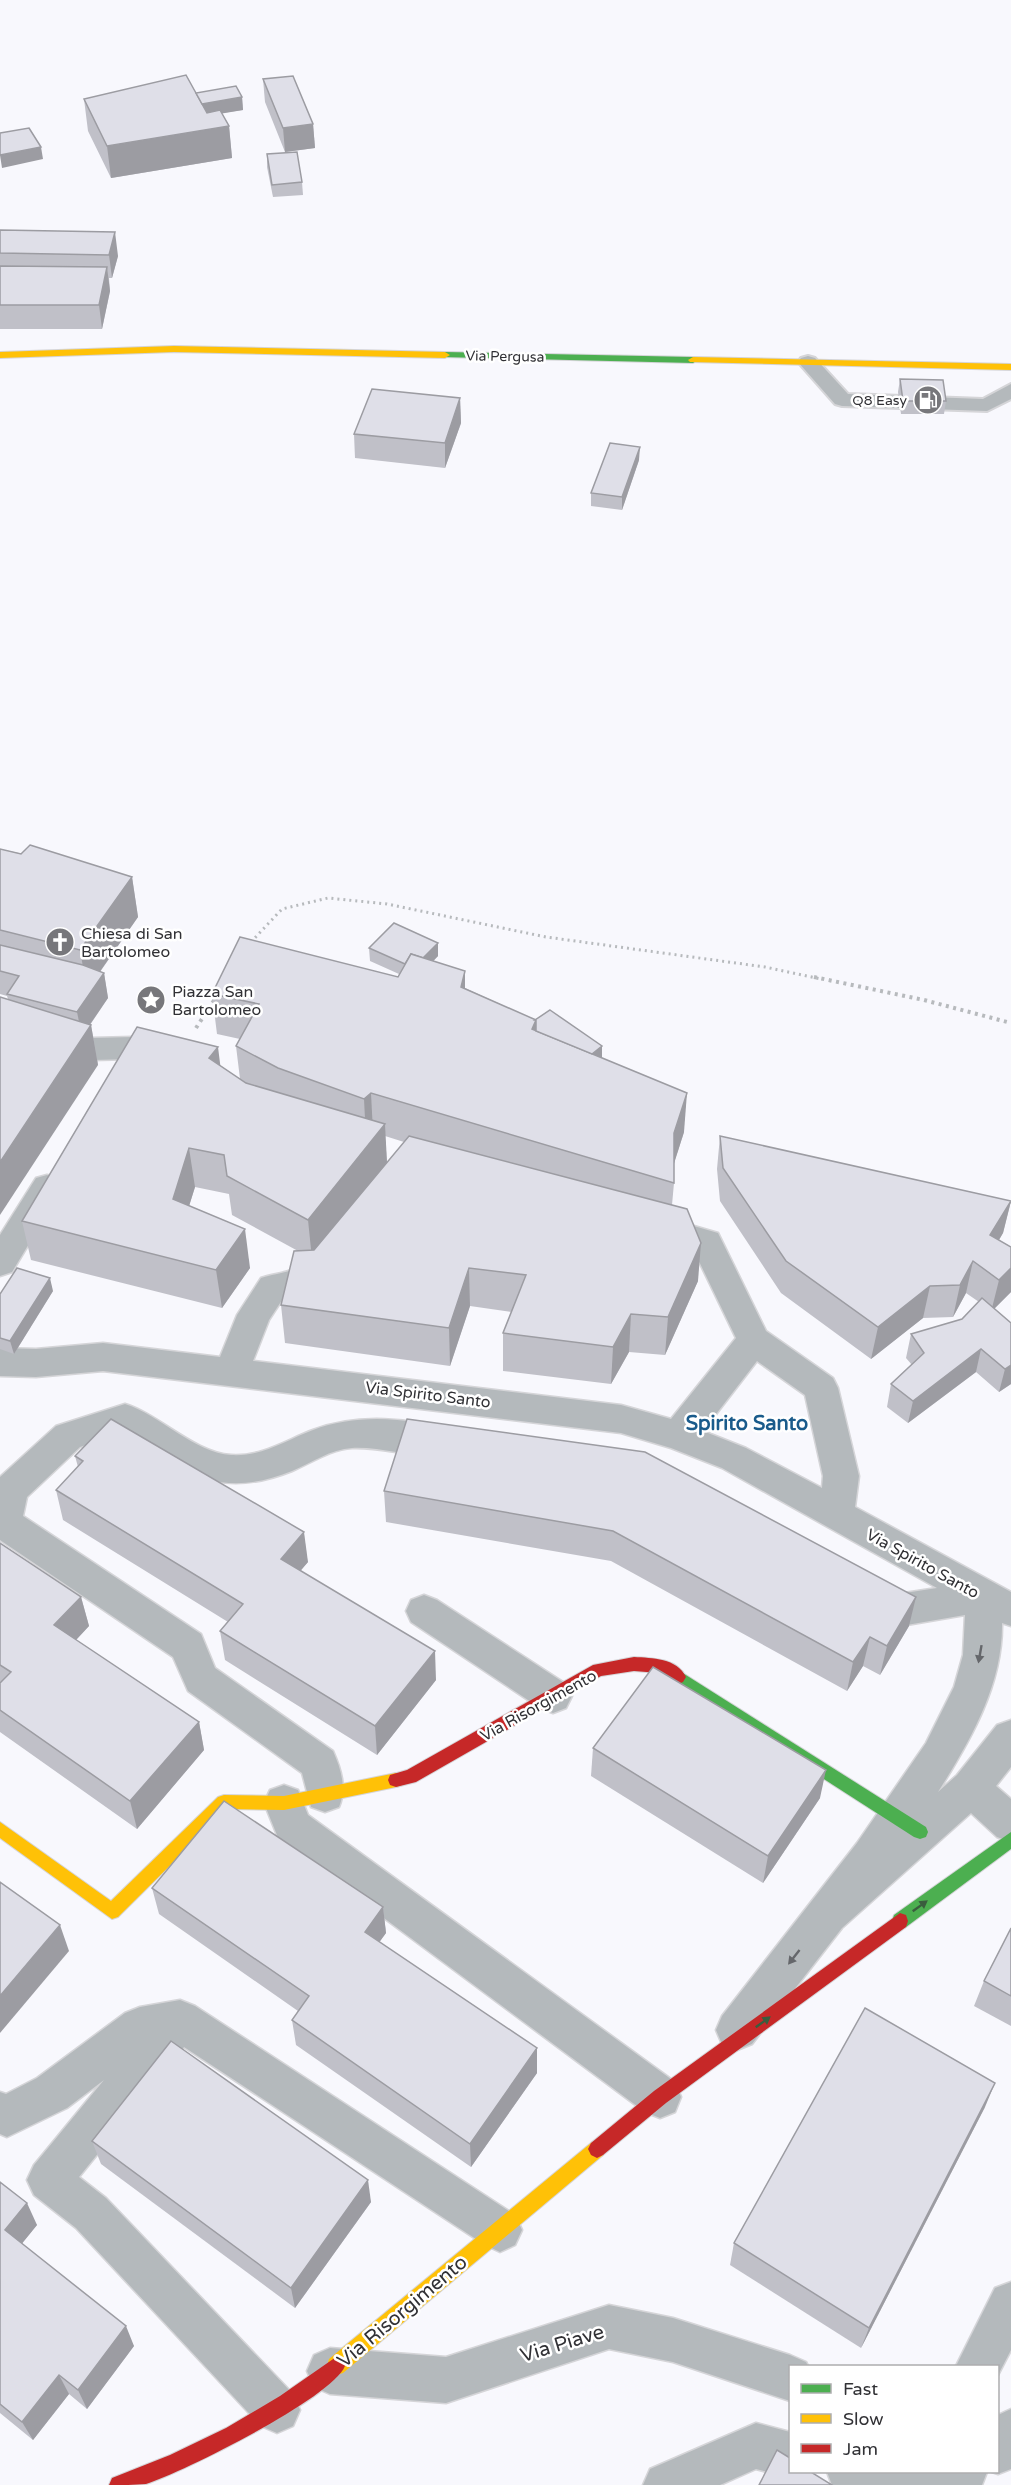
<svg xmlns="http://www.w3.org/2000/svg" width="1011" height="2485" viewBox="0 0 1011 2485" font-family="'Varela Round',sans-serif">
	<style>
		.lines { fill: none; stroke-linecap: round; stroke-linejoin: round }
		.lane-casing { stroke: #d5d5d8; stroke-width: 4 }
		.street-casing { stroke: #d5d5d8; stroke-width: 3 }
		.fast-casing { stroke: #d5d5d8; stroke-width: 2 }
		.slow-casing { stroke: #d5d5d8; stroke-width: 2 }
		.jam-casing { stroke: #d5d5d8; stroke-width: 2 }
		.path-far1 { stroke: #b7babd; stroke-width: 3; stroke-dasharray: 2 4; stroke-linecap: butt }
		.path { stroke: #b7babd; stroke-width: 4; stroke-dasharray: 3 4.5; stroke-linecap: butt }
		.lane { fill: #b4b9bc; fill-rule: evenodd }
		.street { fill: #b4b9bc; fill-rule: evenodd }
		.fast { fill: #4caf50; fill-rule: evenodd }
		.slow { fill: #ffc107; fill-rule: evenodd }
		.jam { fill: #c62828; fill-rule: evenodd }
		.wall { fill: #c0c0c8; fill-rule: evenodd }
		.shaded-wall { fill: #9c9ca2 }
		.building { fill: #dfdfe8; stroke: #9c9ca2; stroke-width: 1.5 }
		.oneway { fill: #65676b }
		.oneway2 { fill: #3a5d3e }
		.labels { text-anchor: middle; stroke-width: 5; stroke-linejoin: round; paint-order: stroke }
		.far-street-label { font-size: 14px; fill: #313135; stroke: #fff }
		.far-poi-label { font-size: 14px; fill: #313135; stroke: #fff; text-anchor: end }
		.poi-label { font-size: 16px; fill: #313135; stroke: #fff; text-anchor: start }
		.street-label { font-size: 16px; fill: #313135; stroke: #fff }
		.quarter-label { font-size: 20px; font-weight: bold; fill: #1a5b8b; stroke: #fff }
		.near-street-label { font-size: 20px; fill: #313135; stroke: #fff }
	</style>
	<rect width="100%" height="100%" fill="#f8f8fd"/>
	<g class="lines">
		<!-- lane casing -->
		<g class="lane-casing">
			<path id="lane" d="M808,356L815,358L848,394L983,399L1011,384V399L987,411L842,406L835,404L798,362L801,358Z"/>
		</g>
		<!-- street casing -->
		<g class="street-casing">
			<g id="street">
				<path d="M0,1011L92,1038L133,1037L178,1048L182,1056L178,1064L167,1067L133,1059L92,1060L0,1033Z"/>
				<path d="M47,1175L58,1178L63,1187L12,1272L0,1276V1235L36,1178Z"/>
				<path d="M656,1215L718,1233L766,1331L833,1378L838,1388L859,1476L855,1507L1011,1592V1626L1002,1623C1003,1685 970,1741 938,1792L957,1775L997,1725L1011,1720V1767L996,1786L1011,1799V1842L997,1837L971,1813L842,1928L752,2044L737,2050L722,2044L716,2030L722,2016L857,1843L926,1743L954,1687L963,1655L965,1615L895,1627L859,1610L854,1599L859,1588L872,1583L898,1594L937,1588L722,1468L671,1448L621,1433L103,1371L36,1377L0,1376V1348L36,1349L103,1343L220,1357L237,1315L261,1278C273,1274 293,1272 303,1265C318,1255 311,1246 336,1254L341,1263L327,1284L284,1297L269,1320L253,1361L621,1405L671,1419L736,1338L694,1251L644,1237L640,1228L644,1219ZM757,1361L805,1395L823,1476L822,1488L746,1448L703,1431Z"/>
				<path d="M125,1404C160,1415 195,1453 231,1455C262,1457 286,1440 313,1430C357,1413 412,1417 456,1433L462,1443L456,1453C427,1463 385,1446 352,1448C331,1449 311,1463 292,1471C217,1501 184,1471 122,1433L80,1447L27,1497L23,1516L201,1634L215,1668L333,1751C341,1769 347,1788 339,1807L325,1812L311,1807L302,1773L188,1691L173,1657L0,1540V1477L56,1426Z"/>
				<path d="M424,1595L437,1600L566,1684L572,1696L566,1708L553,1713L540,1708L411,1622L406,1611L411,1600Z"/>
				<path d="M284,1785L298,1790L308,1815L675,2082L681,2097L675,2112L660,2118L645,2112L279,1840L264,1803L270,1790Z"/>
				<path d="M180,2000L195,2006L515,2215L522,2230L515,2245L500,2252L485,2245L184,2047L79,2177L106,2198L293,2394L300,2410L293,2426L277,2433L261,2426L76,2228L34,2195L27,2180L34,2165L104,2080L67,2108L7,2137L0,2134V2092L6,2094L37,2078L125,2013L140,2007Z"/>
				<path d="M1011,2282V2350L998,2375V2366H956L995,2288Z"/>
				<path d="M609,2305L673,2318L790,2355L806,2362L808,2366H790V2401L673,2362L609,2349L446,2403L330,2394L314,2387L307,2371L314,2355L330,2348L446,2357Z"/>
				<path d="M1011,2409V2469L998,2474L992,2472H998V2415Z"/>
				<path d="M756,2423L790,2432V2472H806L790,2478L756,2469L720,2485H643L650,2469Z"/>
				<path d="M827,2472H987L982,2485H832Z"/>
			</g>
		</g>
		<!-- fast casing -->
		<g class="fast-casing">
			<g id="fast">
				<path d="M445,352L693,357L698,360L693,363L442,357L440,355Z"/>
				<path d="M678,1670L926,1827L928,1832L926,1837L920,1839L914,1837L673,1682L670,1677L673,1672Z"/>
				<path d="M1011,1832V1849L906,1927L900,1929L894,1927L892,1921L894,1915Z"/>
			</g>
		</g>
		<!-- slow casing -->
		<g class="slow-casing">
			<g id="slow">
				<path d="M174,346L445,352L450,355L445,358L174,352L0,358V352Z"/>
				<path d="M693,357L1011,364V370L690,362L688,360Z"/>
				<path d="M396,1773L402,1775L404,1780L402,1785L396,1787L284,1810L227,1809L118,1917L112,1919L0,1838V1822L111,1901L218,1797L224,1795L284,1796Z"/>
				<path d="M597,2140L603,2143L606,2149L603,2155L343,2373L336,2375L329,2373L327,2366L329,2359L591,2143Z"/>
			</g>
		</g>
		<!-- jam casing -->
		<g class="jam-casing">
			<g id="jam">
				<path d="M634,1657C652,1658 677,1658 686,1677L683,1682L678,1684L659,1673L634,1671L601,1676L416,1782L396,1787L390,1785L388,1780L390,1775L407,1770L593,1665Z"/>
				<path d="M900,1913L906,1915L908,1921L906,1927L666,2103L603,2155L597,2158L591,2155L588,2149L591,2143L654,2091Z"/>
				<path d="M336,2357L343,2359L345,2366C332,2398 183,2472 146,2484C135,2485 121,2485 109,2485L112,2478L170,2455L226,2428L280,2396Z"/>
			</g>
		</g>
		<!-- path-far1 -->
		<path class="path-far1" d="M251,942L282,909L328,898L387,904L546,937L765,967L821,979"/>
		<!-- path -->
		<g class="path">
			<path d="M814,977L924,1000L1011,1023"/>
			<path d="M196,1028L215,999"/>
		</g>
		<!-- lane -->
		<use href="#lane" class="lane"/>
		<!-- street -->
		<use href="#street" class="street"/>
		<!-- fast -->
		<use href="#fast" class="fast"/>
		<!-- slow -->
		<use href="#slow" class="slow"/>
		<!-- jam -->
		<use href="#jam" class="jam"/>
	</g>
	<!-- wall -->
	<g class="wall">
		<path d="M263,79L313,124L315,148L285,152L265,102Z"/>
		<path d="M196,93L242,97L243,110L222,113L229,126L232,158L111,178L88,131L84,99Z"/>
		<path d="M267,154L302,182L303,195L273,197L267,167Z"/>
		<path d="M0,230L118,256L112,278H109L110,291L102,329H0Z"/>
		<path d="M900,379L946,401L944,414H901L898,392Z"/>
		<path d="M460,398L461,423L445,468L355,458L354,434Z"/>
		<path d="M639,460L622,510L591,506V493Z"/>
		<path d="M0,849L132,877L138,917L100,972L104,973L108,998L90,1025H91L98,1065L8,999L7,996L0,994Z"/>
		<path d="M369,948L438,956L433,961L465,971V988L535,1020L602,1046V1058L684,1132L674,1163V1183L672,1205L698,1281L665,1355L629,1352L611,1384L503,1371V1333L512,1312L470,1306L450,1366L285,1343L281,1305L298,1251L232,1215L229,1194L195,1187L189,1206L250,1268L222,1308L31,1260L22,1221L220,1066L240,1079L236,1046L240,1039L217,1034L212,994L398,977L399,974L370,961ZM385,1136L404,1142L387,1163Z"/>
		<path d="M720,1136L1011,1201L1003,1233L999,1240L1011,1247V1292L994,1309L1011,1323V1384L999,1392L976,1372L908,1423L887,1407L891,1384L912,1365L906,1358L911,1334L962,1319L979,1302L966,1293L953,1317L923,1318L871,1359L781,1293L720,1201L717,1169Z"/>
		<path d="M53,1291L14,1354L0,1349V1294Z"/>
		<path d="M407,1419L909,1626L880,1675L863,1666L847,1691L611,1561L386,1522L384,1491Z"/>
		<path d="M75,1456L308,1562L300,1571L436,1680L377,1755L225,1660L220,1631L228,1622L63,1520L56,1490L78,1467Z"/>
		<path d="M0,1543L81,1597L89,1626L76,1640L199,1722L204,1750L137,1829L0,1732Z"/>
		<path d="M593,1748L820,1798L763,1883L591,1776Z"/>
		<path d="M152,1888L383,1907L386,1933L379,1942L537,2073L471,2167L296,2045L292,2020L298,2011L159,1914Z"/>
		<path d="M1011,1928V2026L974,2006L984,1981Z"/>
		<path d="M985,2107L861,2348L730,2265L734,2243Z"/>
		<path d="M92,2141L371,2202L295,2308L101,2164Z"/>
		<path d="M0,2182L37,2225L22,2243L134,2346L87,2409L69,2394L33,2440L0,2413Z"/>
	</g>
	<!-- shaded-wall -->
	<g class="shaded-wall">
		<path d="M242,97L243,110L195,118L194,105Z"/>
		<path d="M313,124L315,148L285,152L283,128Z"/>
		<path d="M229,126L232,158L111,178L107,146Z"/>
		<path d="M41,147L43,159L2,168L0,155Z"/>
		<path d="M115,232L118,256L112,278L109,255Z"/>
		<path d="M107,267L110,291L102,329L99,305Z"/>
		<path d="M460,398L461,423L445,468V443Z"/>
		<path d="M640,447L639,460L622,510V497Z"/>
		<path d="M132,877L138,917L87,990L80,950Z"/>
		<path d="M438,943V956L414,981L413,968Z"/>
		<path d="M465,971V1011L461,987Z"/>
		<path d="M104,973L108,998L82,1036L77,1012Z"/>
		<path d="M536,1020V1060L532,1029Z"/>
		<path d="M91,1025L98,1065L0,1215V1162Z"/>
		<path d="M602,1046V1059L577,1066Z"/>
		<path d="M218,1047L223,1087L209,1058Z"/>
		<path d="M371,1093L373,1132L366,1139L364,1099Z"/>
		<path d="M687,1093L684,1132L671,1173L674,1133Z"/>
		<path d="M385,1124L387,1163L312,1259L308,1220Z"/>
		<path d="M189,1148L195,1187L179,1238L173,1199Z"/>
		<path d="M1011,1201L1003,1233L982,1268L990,1235Z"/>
		<path d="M245,1229L250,1268L222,1308L216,1270Z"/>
		<path d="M701,1243L698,1281L665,1355L668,1317Z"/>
		<path d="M973,1261L966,1293L953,1317L960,1285Z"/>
		<path d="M469,1268L470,1306L450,1366L449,1328Z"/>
		<path d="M1011,1268V1292L991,1312L999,1280Z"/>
		<path d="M50,1278L53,1291L14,1354L10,1341Z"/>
		<path d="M930,1286L923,1318L871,1359L878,1327Z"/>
		<path d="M631,1314L629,1352L611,1384L613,1347Z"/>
		<path d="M981,1349L976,1372L908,1423L913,1401Z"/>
		<path d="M1011,1365V1384L999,1392L1005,1369Z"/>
		<path d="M304,1532L308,1562L285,1589L281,1559Z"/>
		<path d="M81,1597L89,1626L62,1655L54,1625Z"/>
		<path d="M916,1597L909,1626L880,1675L887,1646Z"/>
		<path d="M870,1637L863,1666L847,1691L853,1662Z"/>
		<path d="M435,1651L436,1680L377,1755L375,1726Z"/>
		<path d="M199,1722L204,1750L137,1829L130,1801Z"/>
		<path d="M826,1770L820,1798L763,1883L768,1856Z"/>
		<path d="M383,1907L386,1933L368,1958L365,1932Z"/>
		<path d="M60,1925L69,1951L0,2033V1996Z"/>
		<path d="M537,2048V2073L471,2167L470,2144Z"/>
		<path d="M995,2083L985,2107L861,2348L869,2328Z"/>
		<path d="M368,2180L371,2202L295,2308L291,2288Z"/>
		<path d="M27,2203L37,2225L16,2251L5,2230Z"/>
		<path d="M126,2326L134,2346L87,2409L78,2390Z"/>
		<path d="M59,2375L69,2394L33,2440L22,2422Z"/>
	</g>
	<!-- building -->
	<g class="building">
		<path d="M186,75L207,113L220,110L229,126L107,146L84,99Z"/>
		<path d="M293,76L313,124L283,128L263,79Z"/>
		<path d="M236,86L242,97L202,104L196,93Z"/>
		<path d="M29,128L41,147L0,155V133Z"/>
		<path d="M297,152L302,182L272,185L267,154Z"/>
		<path d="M0,230L115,232L109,255L0,253Z"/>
		<path d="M0,266L107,267L99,305H0Z"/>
		<path d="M900,379L943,380L946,401H903Z"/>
		<path d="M372,389L460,398L445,443L354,434Z"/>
		<path d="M610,443L640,447L622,497L591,493Z"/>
		<path d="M30,845L132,877L80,950L0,930V849L21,854Z"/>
		<path d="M394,923L438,943L423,958L411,954L405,964L369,948Z"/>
		<path d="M240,937L398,977L411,954L465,971L461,987L536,1020L532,1029L687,1093L674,1133V1183L371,1093L364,1099L278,1068L236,1046L259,1004L212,994Z"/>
		<path d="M0,945L83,965L104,973L77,1012L7,994L19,976L0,971Z"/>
		<path d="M0,997L91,1025L0,1162Z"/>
		<path d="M550,1010L602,1046L592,1054L536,1031V1020H535Z"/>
		<path d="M137,1027L218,1047L209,1058L246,1083L385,1124L308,1220L227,1176L224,1155L189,1148L173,1199L245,1229L216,1270L22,1221Z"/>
		<path d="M409,1136L687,1209L701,1243L668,1317L631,1314L613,1347L503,1333L526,1275L469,1268L449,1328L281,1305L294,1251L314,1250Z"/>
		<path d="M720,1136L1011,1201L990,1235L1011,1247V1268L999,1280L973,1261L960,1285L930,1286L878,1327L786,1261L723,1168Z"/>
		<path d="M17,1268L50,1278L10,1341L0,1338V1294Z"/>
		<path d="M982,1298L1011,1323V1365L1005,1369L981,1349L913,1401L891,1384L924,1353L911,1334L962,1319Z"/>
		<path d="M111,1419L304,1532L281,1559L435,1651L375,1726L220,1631L243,1604L56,1490L83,1461L75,1456Z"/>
		<path d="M407,1419L645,1452L916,1597L887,1646L870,1637L853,1662L613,1531L384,1491Z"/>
		<path d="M0,1543L81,1597L54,1625L199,1722L130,1801L0,1710V1683L11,1672L0,1665Z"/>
		<path d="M653,1667L826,1770L768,1856L593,1748Z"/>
		<path d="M224,1801L383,1907L365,1932L537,2048L470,2144L292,2020L309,1996L152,1888Z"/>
		<path d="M0,1882L60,1925L0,1996Z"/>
		<path d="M1011,1928V1996L984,1981Z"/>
		<path d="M865,2008L995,2083L869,2328L734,2243Z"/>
		<path d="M171,2041L368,2180L291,2288L92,2141Z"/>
		<path d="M0,2182L27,2203L5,2230L126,2326L78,2390L59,2375L22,2422L0,2404Z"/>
		<path d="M777,2450L790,2458V2472H811L832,2485H759Z"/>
	</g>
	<!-- one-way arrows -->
	<defs><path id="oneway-solid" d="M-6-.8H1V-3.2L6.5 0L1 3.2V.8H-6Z" transform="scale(1.5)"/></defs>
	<g class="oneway">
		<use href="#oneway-solid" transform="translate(980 1654) rotate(100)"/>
		<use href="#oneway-solid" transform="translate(794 1957) rotate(128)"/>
	</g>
	<g class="oneway2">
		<use href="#oneway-solid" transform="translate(920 1906) rotate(-36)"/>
		<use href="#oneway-solid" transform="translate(763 2022) rotate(-36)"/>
	</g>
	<!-- icons -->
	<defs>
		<g id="fuel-disc" transform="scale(1.5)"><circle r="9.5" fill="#77777b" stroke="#fff"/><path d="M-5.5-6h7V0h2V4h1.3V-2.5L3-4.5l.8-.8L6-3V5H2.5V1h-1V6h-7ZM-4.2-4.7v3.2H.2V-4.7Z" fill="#fff"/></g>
		<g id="church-disc" transform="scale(1.5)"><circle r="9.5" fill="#77777b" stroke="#fff"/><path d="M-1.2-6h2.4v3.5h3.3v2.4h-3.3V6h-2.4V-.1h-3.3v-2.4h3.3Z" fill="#fff"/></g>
		<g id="sight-disc" transform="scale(1.5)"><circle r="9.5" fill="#77777b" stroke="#fff"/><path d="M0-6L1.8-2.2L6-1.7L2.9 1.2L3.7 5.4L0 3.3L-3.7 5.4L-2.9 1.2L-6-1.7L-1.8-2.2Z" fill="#fff"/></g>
	</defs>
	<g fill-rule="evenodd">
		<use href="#fuel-disc" x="928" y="400"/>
		<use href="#church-disc" x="60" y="942"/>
		<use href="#sight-disc" x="151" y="1000"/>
	</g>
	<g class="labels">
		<!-- far-street labels -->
		<g class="far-street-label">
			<text transform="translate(505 356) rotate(1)" y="5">Via Pergusa</text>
		</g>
		<!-- far-poi labels -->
		<g class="far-poi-label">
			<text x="907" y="405">Q8 Easy</text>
		</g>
		<!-- poi labels -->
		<g class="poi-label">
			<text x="81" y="939">Chiesa di San<tspan x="81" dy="18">Bartolomeo</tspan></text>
			<text x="172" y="997">Piazza San<tspan x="172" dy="18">Bartolomeo</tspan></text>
		</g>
		<!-- street labels -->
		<g class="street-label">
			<text transform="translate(428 1394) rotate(7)" y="6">Via Spirito Santo</text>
			<text transform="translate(923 1563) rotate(29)" y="6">Via Spirito Santo</text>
			<text transform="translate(538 1705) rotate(-29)" y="6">Via Risorgimento</text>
		</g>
		<!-- quarter labels -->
		<g class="quarter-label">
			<text x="747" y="1430">Spirito Santo</text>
		</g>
		<!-- near-street labels -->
		<g class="near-street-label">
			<text transform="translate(402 2311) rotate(-40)" y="7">Via Risorgimento</text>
			<text transform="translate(562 2343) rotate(-17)" y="7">Via Piave</text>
		</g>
	</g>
	<!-- legend -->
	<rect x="789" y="2365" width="210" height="108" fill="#ffffff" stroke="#adadae" stroke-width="1.5"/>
	<rect x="801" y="2384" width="30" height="9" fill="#4caf50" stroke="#adadae" stroke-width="1.5"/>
	<text x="843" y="2395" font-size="18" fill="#313135">Fast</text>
	<rect x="801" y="2414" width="30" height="9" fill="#ffc107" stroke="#adadae" stroke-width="1.5"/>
	<text x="843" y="2425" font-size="18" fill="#313135">Slow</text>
	<rect x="801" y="2444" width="30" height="9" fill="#c62828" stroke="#adadae" stroke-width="1.5"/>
	<text x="843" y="2455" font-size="18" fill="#313135">Jam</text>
</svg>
